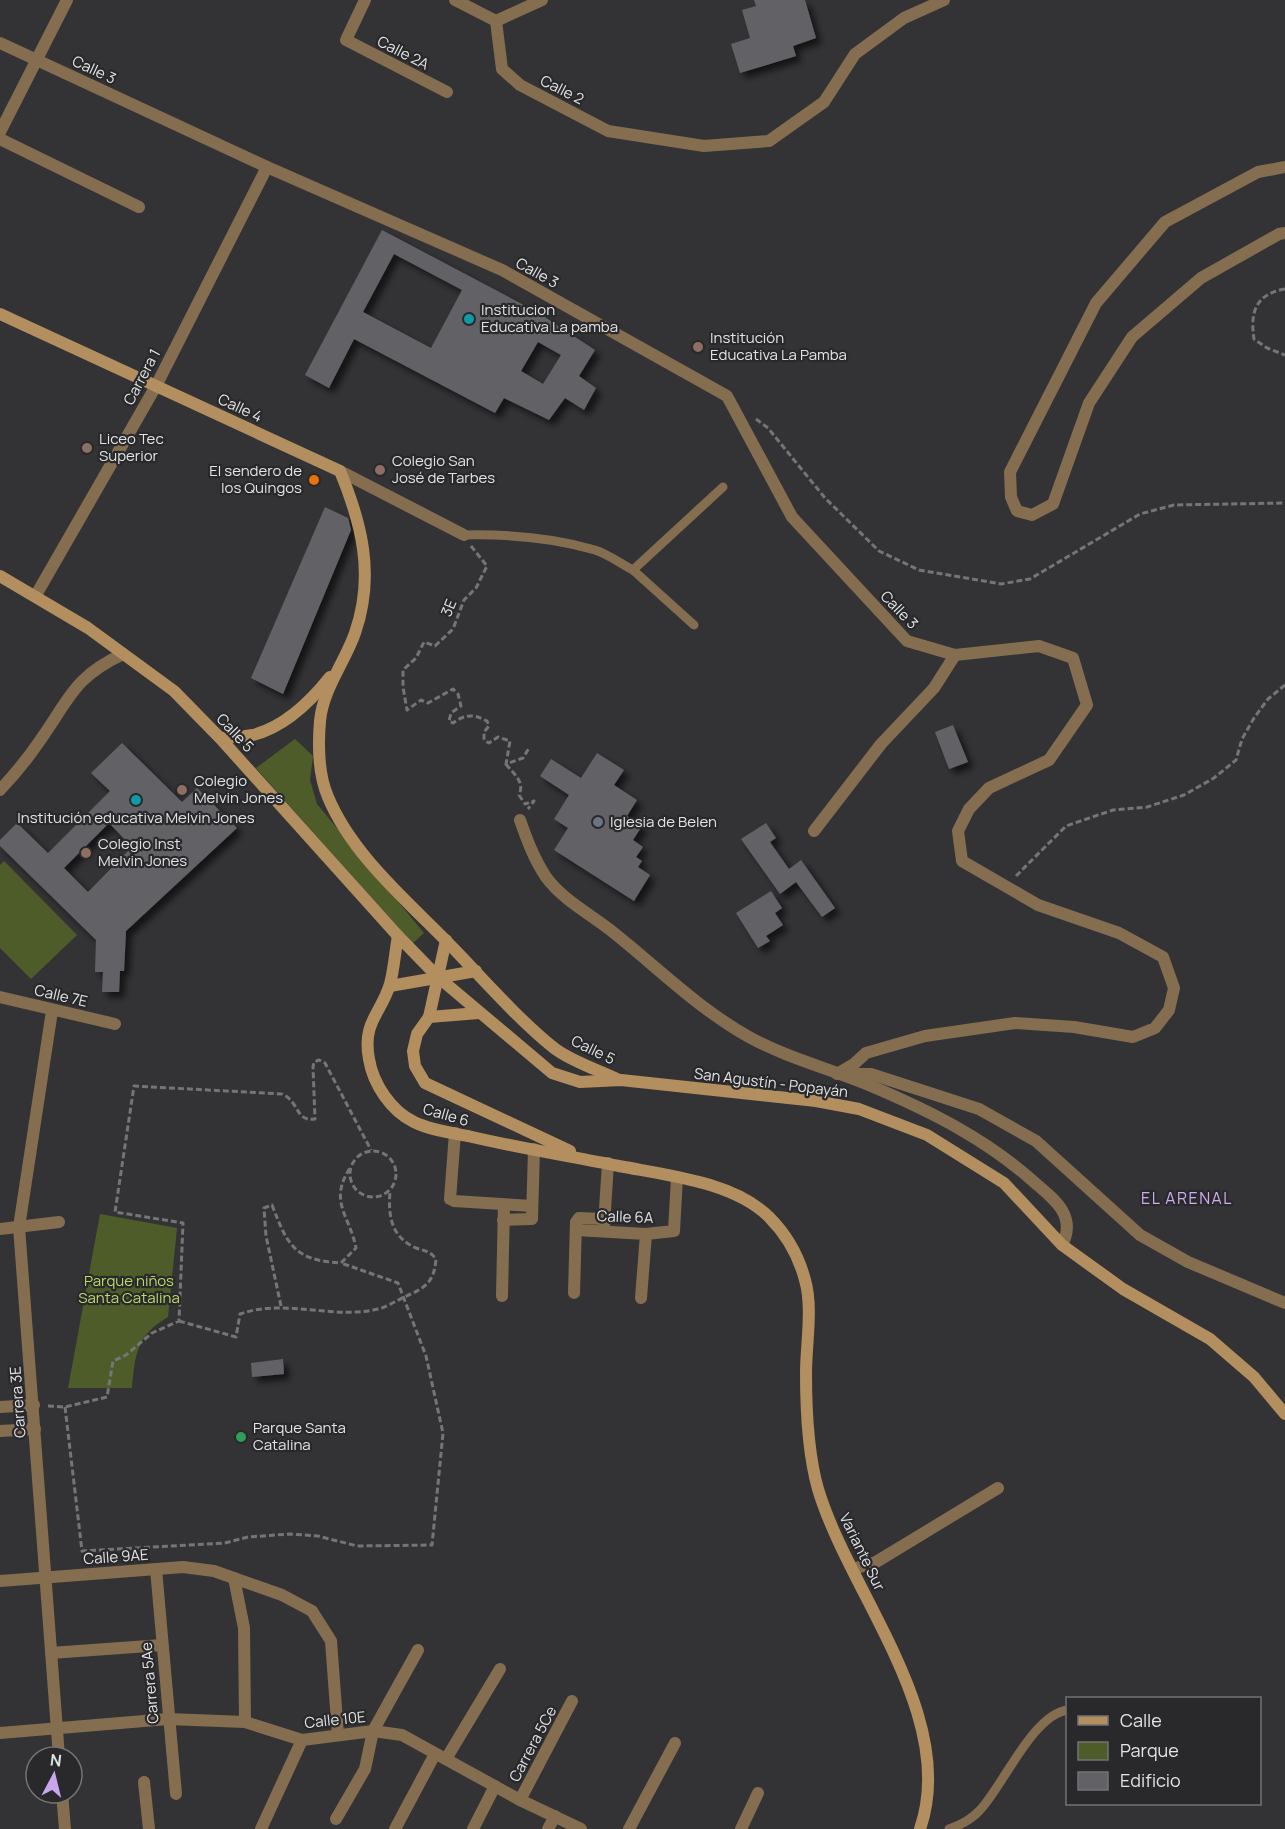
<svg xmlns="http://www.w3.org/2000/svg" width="1285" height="1829" viewBox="0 0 1285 1829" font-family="Manrope,sans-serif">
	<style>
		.green { fill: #4e5c29 }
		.building { fill: #626266; fill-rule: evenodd; filter: url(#shadow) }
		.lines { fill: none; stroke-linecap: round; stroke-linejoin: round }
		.path { stroke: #757578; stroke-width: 3; stroke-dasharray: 6 3; stroke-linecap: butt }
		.service { stroke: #856e50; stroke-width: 9 }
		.pedestrian { stroke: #856e50; stroke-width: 12 }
		.minor { stroke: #856e50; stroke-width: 12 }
		.tertiary { stroke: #856e50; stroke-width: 12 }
		.secondary { stroke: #b38e5e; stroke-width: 12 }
		.culture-dot { fill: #0f9aa8; stroke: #29292c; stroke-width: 2 }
		.education-dot { fill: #8d6e63; stroke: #29292c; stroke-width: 2 }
		.food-dot { fill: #e8710a; stroke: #29292c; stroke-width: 2 }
		.worship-dot { fill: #6b7280; stroke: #29292c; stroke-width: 2 }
		.leisure-dot { fill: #2e9e5b; stroke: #29292c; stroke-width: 2 }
		.labels { text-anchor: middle; stroke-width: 4.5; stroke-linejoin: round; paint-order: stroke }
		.street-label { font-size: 15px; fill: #e2e3e5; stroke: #29292c }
		.poi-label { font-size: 15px; fill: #e2e3e5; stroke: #29292c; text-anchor: start }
		.park-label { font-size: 15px; fill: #bbda67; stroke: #29292c }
		.neighbourhood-label { font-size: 16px; letter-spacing: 1.5px; fill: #ceadf1; stroke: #29292c }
	</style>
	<defs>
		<filter id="shadow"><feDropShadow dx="5.5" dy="5.5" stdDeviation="3" flood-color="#0009"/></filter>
	</defs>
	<rect width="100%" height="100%" fill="#333336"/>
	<!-- green -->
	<g class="green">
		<path d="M295,739L313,756L310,780L317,804L424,933L412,944L256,768Z"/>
		<path d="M4,861L77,935L31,979L0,948V865Z"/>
		<path d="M100,1214L177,1228L168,1317C137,1335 135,1353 132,1388H68Z"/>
	</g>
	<!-- building -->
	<g class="building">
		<path d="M754,0H805L816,38L793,46L796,56L740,73L731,44L750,38L742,10L756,6Z"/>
		<path d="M382,230L537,312L595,350L579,376L596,388L584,410L565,398L549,420L504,398L495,413L354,339L329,388L305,375ZM394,254L462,290L431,348L363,312ZM538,342L561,355L543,384L521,371Z"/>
		<path d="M325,507L348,518L351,530L283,694L251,678Z"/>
		<path d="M953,725L968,762L949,769L935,732Z"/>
		<path d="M122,743L182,802L197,788L237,828L126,931L124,971H120L119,992H102L103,972H95L96,940L0,846V840L17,823L48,853L110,791L91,773ZM109,823L132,847L88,892L64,868Z"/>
		<path d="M597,753L624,770L614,785L637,800L627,816L642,826L633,840L643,847L636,857L642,861L638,867L650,875L634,901L554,850L568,828L554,819L569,795L540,776L551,759L581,778Z"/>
		<path d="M766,823L776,838L770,842L789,869L801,860L835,908L822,917L796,882L780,894L741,839Z"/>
		<path d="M771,891L782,908L775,913L783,925L766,936L770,941L758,948L736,913Z"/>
		<path d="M283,1359L284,1374L252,1377L251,1363Z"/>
	</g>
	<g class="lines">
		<!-- path -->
		<g class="path">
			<path d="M1285,289C1255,294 1250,313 1254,339L1267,348L1285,355"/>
			<path d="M756,419L768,428L825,498L879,551L919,570L1001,584L1030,579L1140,514L1174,505L1285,503"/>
			<path d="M471,546L487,566L476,588L464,600L453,629L435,646L424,642L416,658L403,670V687L407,710L421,700L428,703L453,689L458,694L461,706L451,713L449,721L453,723C465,714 474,714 487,721L489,726L484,732V740L489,743L498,737L510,741L506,764L523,758L529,748"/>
			<path d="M506,764C514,775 525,781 519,795L525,804L534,801L528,809"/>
			<path d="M1016,876L1066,826L1113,810L1147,807L1184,795L1214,778L1236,760L1242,739L1254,718L1268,699L1285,685"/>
			<circle cx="373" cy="1174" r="23"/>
			<path d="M281,1306L266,1236L264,1208L272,1205C288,1246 294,1260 341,1263L356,1248C350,1216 328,1202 350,1168"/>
			<path d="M179,1321L236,1337L240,1314C285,1298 332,1320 378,1309C387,1307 396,1301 404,1297C425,1288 434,1283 436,1259C430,1251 425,1251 416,1248C391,1237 388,1216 390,1191"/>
			<path d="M48,1406L65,1407L107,1397L113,1361L126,1355L152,1333L179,1321L183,1223L115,1212L134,1086L282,1094C300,1102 295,1122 315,1119L313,1067L314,1062L319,1060L325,1063L371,1150"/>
			<path d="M65,1407L82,1551L225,1543L248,1537L290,1534L318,1536L357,1546L432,1545L443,1433L426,1356L398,1283L341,1263"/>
		</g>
		<!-- service -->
		<g class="service">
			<path d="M464,535C506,534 555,538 595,550C608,554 621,564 633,570L723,487"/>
			<path d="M633,570L694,625"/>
			<path d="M949,1829C961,1825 971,1820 980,1810C1003,1786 1033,1714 1068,1710"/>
		</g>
		<!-- pedestrian -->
		<g class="pedestrian">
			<path d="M503,1220L532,1219L534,1149"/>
			<path d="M604,1225L608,1163"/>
			<path d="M576,1230L646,1234L674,1231L677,1177"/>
			<path d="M574,1293L576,1222L579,1218L604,1219"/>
			<path d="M641,1298L646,1234"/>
			<path d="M312,1611L331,1641L338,1735"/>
			<path d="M373,1731L418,1650"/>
		</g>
		<!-- minor -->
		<g class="minor">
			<path d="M365,0L346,40L447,92"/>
			<path d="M455,0L496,21L502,69L520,85L608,131L704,146L769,141L824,102L855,54L904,18L944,0"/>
			<path d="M496,21L542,0"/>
			<path d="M0,43L267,167L502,270L727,396L792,517L907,641L955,655L1039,646L1073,658L1087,705L1049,760L989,788L969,809L958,831L962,861L1038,905L1119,933L1163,957L1174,988L1169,1010L1155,1028L1133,1037L1074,1027L1015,1023L925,1036L866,1053L854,1064L837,1074"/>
			<path d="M0,132L67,0"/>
			<path d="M0,139L139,207"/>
			<path d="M1285,167L1258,172L1165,222L1096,303L1010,472L1011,497L1017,511L1032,515L1053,504L1089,403L1132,337L1201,278L1279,234L1285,233"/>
			<path d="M340,471L464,535"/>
			<path d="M36,595L156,386L267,167"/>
			<path d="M520,820C527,840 534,859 546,877C562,899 588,913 609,929C655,965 697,1008 749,1037C787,1058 831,1069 871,1086C930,1111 986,1139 1034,1182C1055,1200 1077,1216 1062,1245"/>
			<path d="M814,831L881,744L934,688L955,655"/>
			<path d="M0,997L115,1024"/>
			<path d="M52,1011L19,1227L59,1757"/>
			<path d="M847,1074H871L979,1109L1036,1141L1140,1235L1188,1262L1285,1303"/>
			<path d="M455,1133L450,1199L454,1201L532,1206"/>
			<path d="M0,1229L59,1222"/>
			<path d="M502,1296L504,1205"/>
			<path d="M0,1407L34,1405"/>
			<path d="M0,1431L35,1429"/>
			<path d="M156,1569L176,1794"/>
			<path d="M853,1569L876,1562L998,1488"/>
			<path d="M234,1578L244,1628L245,1722"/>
			<path d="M0,1581L183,1567L214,1571L282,1595L312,1611"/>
			<path d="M51,1653L162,1645"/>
			<path d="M0,1733L168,1719L245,1722L302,1740L373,1731L402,1735L520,1800L581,1829"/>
			<path d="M446,1759L500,1669"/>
			<path d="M144,1782L149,1829"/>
			<path d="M62,1793L65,1829"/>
			<path d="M520,1800L572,1701"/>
			<path d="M336,1819L365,1769L373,1731"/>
			<path d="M261,1829L302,1740"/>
			<path d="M395,1829L435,1754"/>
			<path d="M473,1829L495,1786"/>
			<path d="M548,1829L555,1816"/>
			<path d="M629,1829L675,1743"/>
			<path d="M741,1829L758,1793"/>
		</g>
		<!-- tertiary -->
		<path class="tertiary" d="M0,790C15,774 29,757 41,739C70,698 74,677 123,654"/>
		<!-- secondary -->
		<g class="secondary">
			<path d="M0,314L340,471C362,524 375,576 355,633C345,662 323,689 320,721C318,745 318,774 328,797C353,857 410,903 454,949C485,981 520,1021 554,1048C572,1062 599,1070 619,1080"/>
			<path d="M0,576L88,628L174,691L220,738L398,936L438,977L552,1073L580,1082L621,1080L816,1101L859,1109L927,1135L1004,1183L1062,1245L1123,1289L1210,1339L1254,1377L1285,1414"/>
			<path d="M220,738C231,737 243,737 253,735C284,727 311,701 330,677"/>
			<path d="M398,936C395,952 394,969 390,984C381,1014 362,1022 369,1059C373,1084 391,1111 414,1122C430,1130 451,1133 468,1136C518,1148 569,1156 619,1166C666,1175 734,1182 769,1217C786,1234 799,1257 805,1280C813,1307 806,1345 806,1373C806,1409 808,1454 818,1489C849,1593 959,1717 920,1829"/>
			<path d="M446,940L429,1017L417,1034L413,1051L415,1066L425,1083L570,1151"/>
			<path d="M390,986L476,971"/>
			<path d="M429,1017L479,1013"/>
		</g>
	</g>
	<!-- markers -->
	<g class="culture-dot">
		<circle cx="469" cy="319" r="6"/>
		<circle cx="136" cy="800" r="6"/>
	</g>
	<g class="education-dot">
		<circle cx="698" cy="347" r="6"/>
		<circle cx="87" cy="448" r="6"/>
		<circle cx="380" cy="470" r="6"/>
		<circle cx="182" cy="790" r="6"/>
		<circle cx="86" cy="853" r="6"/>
	</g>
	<circle class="food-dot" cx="314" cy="480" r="6"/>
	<circle class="worship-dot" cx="598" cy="822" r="6"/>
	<circle class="leisure-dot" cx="241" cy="1437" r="6"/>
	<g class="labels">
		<!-- street labels -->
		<g class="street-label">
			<text transform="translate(403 53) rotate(27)" y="5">Calle 2A</text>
			<text transform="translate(94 70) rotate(25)" y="5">Calle 3</text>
			<text transform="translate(562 90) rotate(27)" y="5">Calle 2</text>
			<text transform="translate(537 273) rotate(29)" y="5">Calle 3</text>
			<text transform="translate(142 377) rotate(-62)" y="5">Carrera 1</text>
			<text transform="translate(240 408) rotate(25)" y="5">Calle 4</text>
			<text transform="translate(449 608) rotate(-67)" y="5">3E</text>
			<text transform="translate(899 610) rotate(46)" y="5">Calle 3</text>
			<text transform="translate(235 733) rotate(47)" y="5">Calle 5</text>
			<text transform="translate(61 996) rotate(13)" y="5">Calle 7E</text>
			<text transform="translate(593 1050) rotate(26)" y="5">Calle 5</text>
			<text transform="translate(771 1083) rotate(7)" y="5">San Agustín - Popayán</text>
			<text transform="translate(446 1115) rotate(16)" y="5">Calle 6</text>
			<text transform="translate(625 1217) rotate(2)" y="5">Calle 6A</text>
			<text transform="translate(18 1402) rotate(-94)" y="5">Carrera 3E</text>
			<text transform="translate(862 1552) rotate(64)" y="5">Variante Sur</text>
			<text transform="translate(116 1557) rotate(-4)" y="5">Calle 9AE</text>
			<text transform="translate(150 1683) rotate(-95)" y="5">Carrera 5Ae</text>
			<text transform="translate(335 1720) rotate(-6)" y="5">Calle 10E</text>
			<text transform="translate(533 1744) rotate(-62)" y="5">Carrera 5Ce</text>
		</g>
		<!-- poi labels -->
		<g class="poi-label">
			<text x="481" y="315">Institucion<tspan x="481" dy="17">Educativa La pamba</tspan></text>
			<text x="710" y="343">Institución<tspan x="710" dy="17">Educativa La Pamba</tspan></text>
			<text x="99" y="444">Liceo Tec<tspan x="99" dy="17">Superior</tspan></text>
			<text x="392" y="466">Colegio San<tspan x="392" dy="17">José de Tarbes</tspan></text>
			<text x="302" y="476" text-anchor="end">El sendero de<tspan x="302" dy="17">los Quingos</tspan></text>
			<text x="194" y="786">Colegio<tspan x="194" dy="17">Melvin Jones</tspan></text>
			<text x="136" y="823" text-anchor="middle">Institución educativa Melvin Jones</text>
			<text x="610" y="827">Iglesia de Belen</text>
			<text x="98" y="849">Colegio Inst<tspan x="98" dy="17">Melvin Jones</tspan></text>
			<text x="253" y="1433">Parque Santa<tspan x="253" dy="17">Catalina</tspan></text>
		</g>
		<!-- park labels -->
		<g class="park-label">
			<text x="129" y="1286">Parque niños<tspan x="129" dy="17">Santa Catalina</tspan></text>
		</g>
		<!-- neighbourhood labels -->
		<g class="neighbourhood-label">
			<text x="1187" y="1204">EL ARENAL</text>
		</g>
	</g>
	<!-- legend -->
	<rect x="1066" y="1697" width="195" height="108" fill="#29292c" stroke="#737376" stroke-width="1.5"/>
	<rect x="1078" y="1716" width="30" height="9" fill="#b38e5e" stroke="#737376" stroke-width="1.5"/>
	<text x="1120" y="1727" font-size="18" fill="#e2e3e5">Calle</text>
	<rect x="1078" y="1742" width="30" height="18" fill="#4e5c29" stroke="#737376" stroke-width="1.5"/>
	<text x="1120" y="1757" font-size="18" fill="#e2e3e5">Parque</text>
	<rect x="1078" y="1772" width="30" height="18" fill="#626266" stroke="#737376" stroke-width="1.5"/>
	<text x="1120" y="1787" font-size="18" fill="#e2e3e5">Edificio</text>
	<!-- north arrow -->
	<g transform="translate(54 1775) rotate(7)"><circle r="28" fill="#29292c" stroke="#737376" stroke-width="1.5"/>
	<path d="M0-4.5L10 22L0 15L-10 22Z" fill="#c9a5ee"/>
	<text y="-9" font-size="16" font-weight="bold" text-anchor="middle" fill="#e2e3e5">N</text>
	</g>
</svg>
